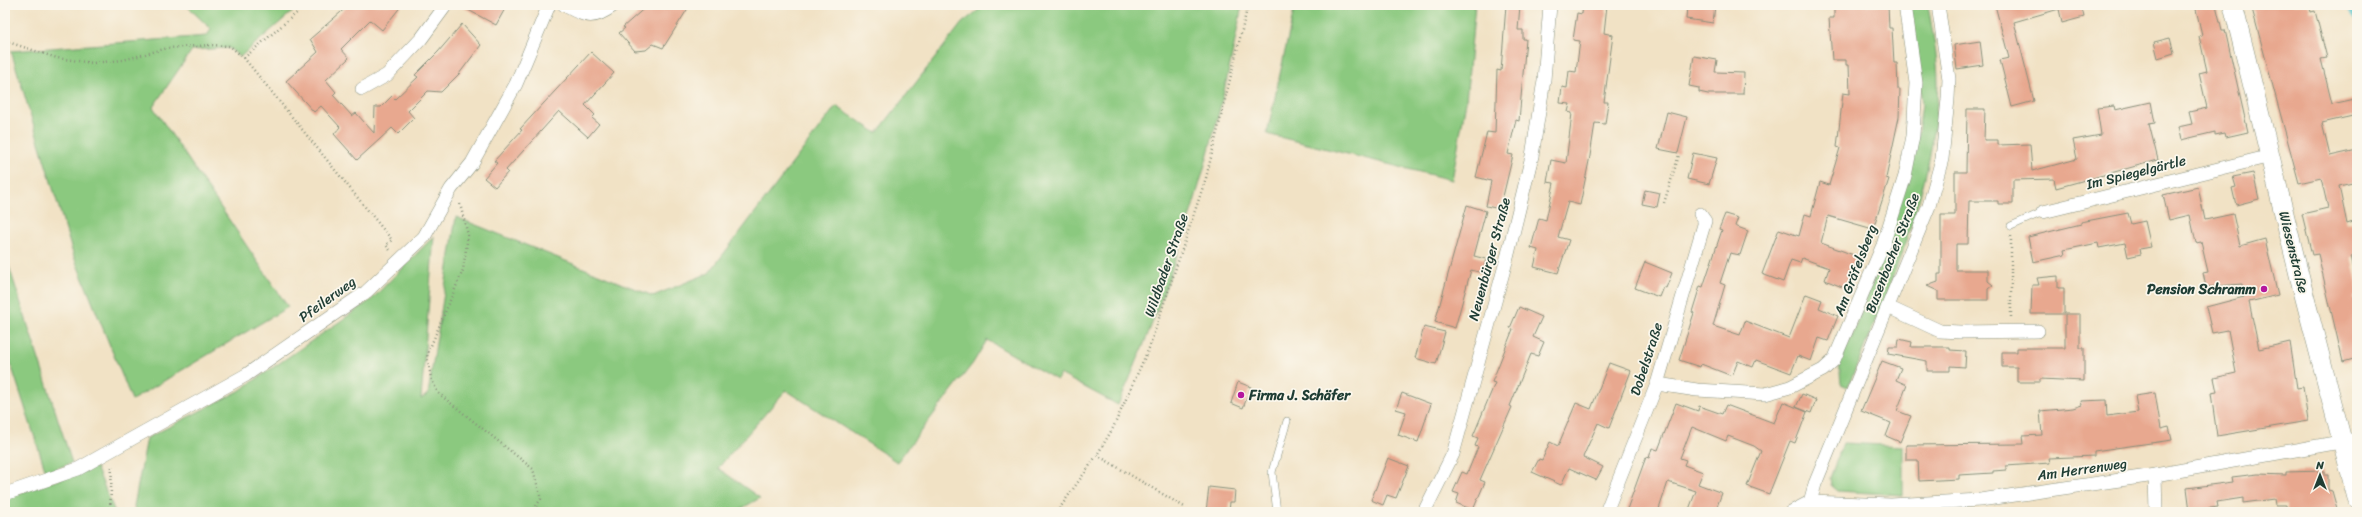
<svg xmlns="http://www.w3.org/2000/svg" width="2362" height="517" viewBox="0 0 2362 517" font-family="Sriracha,sans-serif">
	<style>
		.green { fill: #8bc97f; stroke: #55835a }
		.lines { fill: none; stroke-linecap: round; stroke-linejoin: round }
		.stream { stroke: #59c6ce; stroke-width: 5 }
		.building { fill: #e8a88f }
		.service-casing { stroke: #88907c; stroke-width: 8 }
		.minor-casing { stroke: #88907c; stroke-width: 14 }
		.secondary-casing { stroke: #88907c; stroke-width: 20 }
		.path { stroke: #88907c; stroke-width: 2.5; stroke-dasharray: 1 3; stroke-linecap: butt }
		.service { stroke: #fff; stroke-width: 7 }
		.minor { stroke: #fff; stroke-width: 13 }
		.secondary { stroke: #fff; stroke-width: 19 }
		.poi-dot { fill: #b5179e; stroke: #fbf7ec; stroke-width: 1.5 }
		.labels { text-anchor: middle; stroke-width: 3.5; stroke-linejoin: round; paint-order: stroke }
		.street-label { font-size: 14px; fill: #1f3d34; stroke: #fbf7ec }
		.poi-label { font-size: 14px; font-weight: bold; fill: #1f3d34; stroke: #fbf7ec; text-anchor: end }
	</style>
	<rect width="100%" height="100%" fill="#fbf7ec"/>
	<filter id="ink" filterUnits="userSpaceOnUse"><feTurbulence type="fractalNoise" baseFrequency=".025" numOctaves="2"/><feDisplacementMap in="SourceGraphic" scale="8" xChannelSelector="R" yChannelSelector="G"/><feConvolveMatrix kernelMatrix="1 2 1 2 8 2 1 2 1" color-interpolation-filters="sRGB"/></filter>
	<filter id="wash" filterUnits="userSpaceOnUse"><feTurbulence type="fractalNoise" baseFrequency=".012" numOctaves="4" result="noise"/><feDisplacementMap in="SourceGraphic" scale="16" xChannelSelector="R" yChannelSelector="G"/><feGaussianBlur stdDeviation="0.9" result="paint"/><feColorMatrix in="noise" values="0 0 0 0 0 0 0 0 0 0 0 0 0 0 0 0 0 1.4 0 .05"/><feComposite in="paint" operator="in"/></filter>
	<g filter="url(#wash)">
		<rect width="100%" height="100%" fill="#f1e2c5"/>
		<!-- green -->
		<g class="green">
			<path d="M186,5H300L240,57L229,48L192,50L153,107L288,307L132,400L74,257L11,51L207,36L211,29Z"/>
			<path d="M985,5H1242C1217,142 1175,278 1118,405L1060,374L1057,380L987,340L973,363L897,462L786,390L718,468L760,498L735,512H135L134,506L147,438L239,391L371,300L434,236L421,399L428,394L456,217L653,296L709,273L836,106L877,133L962,23Z"/>
			<path d="M1295,5H1475L1466,101L1452,180L1267,134Z"/>
			<path d="M1910,5H1928C1932,30 1938,58 1938,83C1936,189 1887,290 1848,387L1841,384L1839,360L1849,343L1887,245L1918,134L1922,104Z"/>
			<path d="M5,254L72,463L46,472L5,346Z"/>
			<path d="M1843,443L1903,446V495L1838,491L1831,485L1830,478Z"/>
			<path d="M96,467L115,512H5V498Z"/>
		</g>
		<g class="lines">
			<!-- stream -->
			<path class="stream" d="M2347,5L2357,18"/>
		</g>
		<g id="blocks">
			<!-- building -->
			<g class="building">
				<path d="M349,5H402L382,30L370,20L341,49L349,58L326,80L336,92L333,95L352,116L356,113L374,133L375,107H381L392,96L395,99L418,77L415,75L438,52L462,24L481,45L459,74L441,92L428,91L408,111L414,118L398,134L392,128L357,160L334,134L340,127L321,106L314,112L286,81L318,52L310,39Z"/>
				<path d="M459,5H507L496,25Z"/>
				<path d="M648,5H690L663,48L653,44L646,50L635,51L619,33L625,28L623,27Z"/>
				<path d="M1506,5H1520L1518,30H1523V39H1526L1519,121L1516,120L1508,154L1513,155L1500,209L1486,206L1491,181L1476,177L1487,132L1495,133L1497,70L1501,71Z"/>
				<path d="M1583,5H1607L1604,33L1613,35L1604,102H1608L1605,124L1595,123L1590,156L1580,205L1568,202L1558,237L1569,240L1558,273L1534,267L1538,250L1531,248L1539,218L1546,220L1554,183L1547,182L1551,160L1566,163L1572,113L1568,112L1570,104L1560,103L1562,87L1567,88L1569,71L1576,72L1580,41L1573,40L1577,13L1582,14Z"/>
				<path d="M1687,5H1715L1713,23L1686,19Z"/>
				<path d="M1834,5H1888L1889,28H1892L1894,63H1897L1898,89H1900L1899,117L1886,178L1889,179L1873,229L1828,216L1821,243L1859,257L1847,289L1825,280L1829,268L1802,258L1800,263L1791,260L1783,282L1762,274L1779,229L1799,236L1805,214L1811,216L1820,182L1829,185L1840,148L1837,147L1843,93L1850,94L1849,65H1846V60H1832L1829,18H1834Z"/>
				<path d="M1995,5H2081L2084,17L2062,23L2059,9L2014,22L2034,101L2012,107L2000,60L2009,58Z"/>
				<path d="M2195,5H2216L2222,30H2225L2248,132L2226,137L2225,133L2215,135V132L2181,140L2178,127L2192,124L2189,112L2207,108L2199,73L2207,71L2199,36L2202,35Z"/>
				<path d="M2251,5H2309L2311,12L2315,11L2327,58L2321,59L2332,104L2355,99L2357,115L2322,123L2330,156L2357,150V182L2339,186L2347,224L2353,222L2357,241V255L2351,256L2357,283V296L2354,297L2357,311V358L2343,362L2318,254L2312,255L2302,214L2328,208L2321,178L2299,183Z"/>
				<path d="M2170,38L2174,53L2158,58L2154,42Z"/>
				<path d="M1980,41L1983,65L1957,69L1954,45Z"/>
				<path d="M591,52L614,73L585,105L595,115L592,118L599,124L588,137L559,111L506,170L508,172L495,187L484,178L497,163L494,161L522,130L520,129Z"/>
				<path d="M1694,56L1717,60L1715,72L1744,73L1743,94H1708L1699,92V88L1689,86Z"/>
				<path d="M2151,102L2155,123L2149,124L2158,160L2056,188L2054,179L2013,180V204H1998V201H1969L1968,244H1956V270H1988V281L1993,285L1988,289V300H1938V291L1927,286L1938,282V274H1941V215H1955V172H1966L1967,109H1985L1984,140H1998V145L2030,144L2032,171L2077,159L2073,140L2101,135L2097,108L2114,106L2115,110Z"/>
				<path d="M1667,112L1687,117L1678,153L1658,149Z"/>
				<path d="M1693,153L1717,158L1709,184L1687,179Z"/>
				<path d="M2253,173L2259,199L2236,205L2232,188L2236,187L2233,177Z"/>
				<path d="M2198,187L2205,220L2233,214L2240,246L2265,239L2278,295L2249,302L2259,349L2290,342L2297,388L2303,387L2308,421L2217,436L2211,393L2217,392L2214,378L2236,373L2228,330L2212,333L2206,307L2244,297L2242,284L2206,287L2203,273L2208,272L2201,242L2196,243L2190,215L2169,220L2163,195Z"/>
				<path d="M1645,190L1660,193L1657,207L1642,204Z"/>
				<path d="M1467,205L1486,211L1474,256L1486,259L1483,273L1471,270L1455,328L1435,322Z"/>
				<path d="M2128,213L2131,224L2145,221L2151,247L2140,249L2141,254L2128,257L2125,243L2099,248L2098,243L2064,250L2065,255L2033,262L2028,237L2081,224V222Z"/>
				<path d="M1725,214L1738,218L1735,226L1748,231L1740,255L1730,253L1720,283L1725,285L1713,326L1740,335L1745,321L1789,338L1806,294L1822,300L1819,308L1838,316L1828,341L1819,338L1811,361L1798,356L1791,373L1756,360L1753,367L1738,361L1732,376L1701,364L1700,367L1679,360L1694,313L1692,312L1700,286L1703,287L1722,230L1719,229Z"/>
				<path d="M1645,262L1672,273L1666,288L1663,287L1659,297L1635,288Z"/>
				<path d="M2058,276V288H2064V314H2031L2032,285H2039L2037,278Z"/>
				<path d="M1519,307L1542,317L1533,337L1544,342L1538,356L1531,354L1510,406L1512,407L1480,480L1485,482L1473,510L1456,503L1459,494L1453,492L1462,472L1467,474L1478,447L1475,446L1478,438L1473,436L1495,383L1492,382L1513,329L1510,328Z"/>
				<path d="M2065,314H2080V348H2084V381L2040,379V382H2017V367H2002V352H2017V348H2065Z"/>
				<path d="M1424,327L1445,332L1436,364L1415,358Z"/>
				<path d="M1899,339L1912,342L1911,347H1950V350L1966,351L1965,367L1950,366V371H1927V361L1888,354L1889,347H1898Z"/>
				<path d="M1882,361L1901,368L1896,380L1907,385L1897,411L1911,416L1900,442L1886,436L1891,423L1861,411Z"/>
				<path d="M1609,363L1631,371L1609,428L1598,423L1583,457L1603,467L1596,480L1569,468L1561,485L1532,472L1539,459L1542,460L1550,442L1558,446L1576,403L1591,409Z"/>
				<path d="M1238,382L1251,387L1243,408L1231,403Z"/>
				<path d="M1402,393L1431,404L1418,442L1398,435L1406,412L1396,409Z"/>
				<path d="M2155,393L2161,429L2169,427L2172,440L2094,451V456L2049,458L2050,463L2006,466V470L1993,471V473L1959,475V479L1919,481L1918,460H1906V445L2023,444L2022,436L2042,435L2040,411L2073,408L2082,405L2081,401L2106,400L2107,416L2138,412L2135,396Z"/>
				<path d="M1802,394L1816,400L1811,413L1796,407Z"/>
				<path d="M1783,402L1807,412L1795,443L1790,441L1769,494L1747,486L1761,451L1754,446L1728,436L1726,441L1692,427L1680,458L1686,460L1684,465L1703,472L1698,484L1722,493L1715,512H1688L1696,491L1668,482L1658,512H1626L1646,457L1649,458L1652,448L1658,450L1676,403L1698,411L1699,406L1722,414L1726,405L1774,423Z"/>
				<path d="M1388,458L1409,466L1396,498L1387,495L1383,505L1371,500Z"/>
				<path d="M2324,471V475H2328V490L2332,491L2338,512H2286V505H2275L2274,499L2243,503V498L2217,502L2218,507L2190,511L2187,488L2233,482L2232,477L2258,474L2286,475V472Z"/>
				<path d="M1209,487L1235,490L1234,502H1230L1229,512H1206Z"/>
			</g>
		</g>
	</g>
	<g filter="url(#ink)">
		<use href="#blocks" fill-opacity="0" stroke="#88907c" stroke-width="1"/>
		<g class="lines">
			<!-- service casing -->
			<g class="service-casing">
				<g id="service">
					<path d="M2011,226L2043,212"/>
					<path d="M1277,512L1272,472L1287,421"/>
				</g>
			</g>
			<!-- minor casing -->
			<g class="minor-casing">
				<g id="minor">
					<path d="M564,5C587,17 592,21 614,5"/>
					<path d="M362,89L387,75L421,39L446,5"/>
					<path d="M2043,212L2271,156"/>
					<path d="M1888,307L1940,331L1960,332L2038,331"/>
					<path d="M1657,384L1697,390L1765,394L1790,387L1823,370L1834,360L1883,245L1905,176L1913,136L1916,83L1905,5"/>
					<path d="M2155,475L2156,512"/>
					<path d="M5,494L78,469L126,442L246,375L366,292L424,237L451,189L472,163L516,84L549,5"/>
					<path d="M1810,502L1815,484L1929,206L1942,159L1948,99L1949,79L1938,5"/>
					<path d="M1424,512L1453,454L1507,258L1532,156L1544,80L1550,5"/>
					<path d="M1606,512L1657,384L1705,221L1700,214"/>
					<path d="M1791,512L1810,502L1891,505L1980,500L2155,475L2357,439"/>
				</g>
			</g>
			<!-- secondary casing -->
			<g class="secondary-casing">
				<path id="secondary" d="M2233,5L2302,287L2357,498"/>
			</g>
			<!-- path -->
			<g class="path">
				<path d="M5,41L57,58L93,63L123,60L168,48L210,45L230,46L244,58L392,240L386,245L390,250"/>
				<path d="M244,58L306,5"/>
				<path d="M1664,203L1679,155"/>
				<path d="M460,204L468,235L463,270L427,355L431,378L438,393L533,469L541,499L532,512"/>
				<path d="M2011,317V236"/>
				<path d="M1097,455L1186,508"/>
				<path d="M110,512L112,466"/>
				<path d="M1057,512L1097,455L1113,428L1149,348L1206,178L1248,5"/>
			</g>
			<!-- service -->
			<use href="#service" class="service"/>
			<!-- minor -->
			<use href="#minor" class="minor"/>
			<!-- secondary -->
			<use href="#secondary" class="secondary"/>
		</g>
	</g>
	<!-- markers -->
	<g class="poi-dot">
		<circle cx="2264" cy="289" r="4"/>
		<circle cx="1241" cy="395" r="4"/>
	</g>
	<g class="labels">
		<!-- street labels -->
		<g class="street-label">
			<text transform="translate(2136 172) rotate(-14)" y="5">Im Spiegelgärtle</text>
			<text transform="translate(2294 252) rotate(76)" y="5">Wiesenstraße</text>
			<text transform="translate(1892 253) rotate(-69)" y="5">Busenbacher Straße</text>
			<text transform="translate(1489 259) rotate(-75)" y="5">Neuenbürger Straße</text>
			<text transform="translate(1166 265) rotate(-71)" y="5">Wildbader Straße</text>
			<text transform="translate(1855 270) rotate(-69)" y="5">Am Gräfelsberg</text>
			<text transform="translate(327 299) rotate(-36)" y="5">Pfeilerweg</text>
			<text transform="translate(1646 359) rotate(-72)" y="5">Dobelstraße</text>
			<text transform="translate(2082 469) rotate(-8)" y="5">Am Herrenweg</text>
		</g>
		<!-- poi labels -->
		<g class="poi-label">
			<text x="2256" y="294">Pension Schramm</text>
			<text x="1249" y="400" text-anchor="start">Firma J. Schäfer</text>
		</g>
	</g>
	<!-- margin -->
	<rect width="2362" height="517" fill="none" stroke="#fbf7ec" stroke-width="20"/>
	<!-- north arrow -->
	<g transform="translate(2320 475)" stroke="#fbf7ec" stroke-width="3" paint-order="stroke">
	<path d="M0-3L7 15L0 10L-7 15Z" fill="#1f3d34"/>
	<text y="-6" font-size="11" font-weight="bold" text-anchor="middle" fill="#1f3d34">N</text>
	</g>
</svg>
